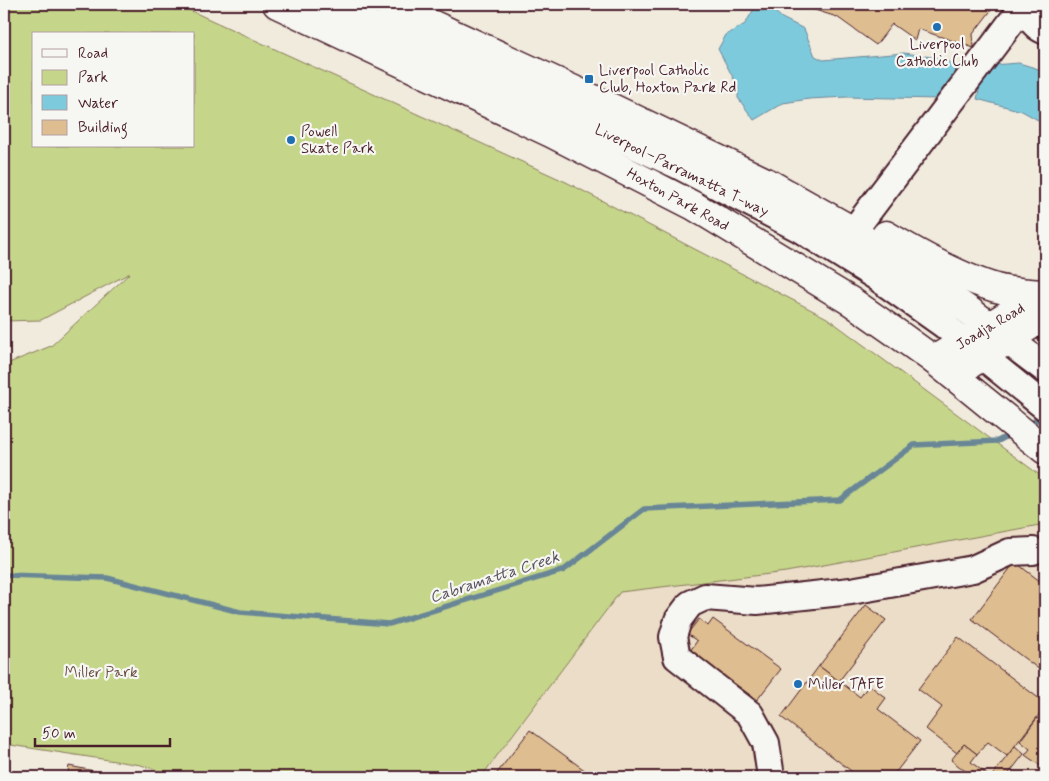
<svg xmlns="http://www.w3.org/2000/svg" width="1049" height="781" viewBox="0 0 1049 781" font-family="Mynerve,sans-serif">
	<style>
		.built { fill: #ebddc7 }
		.green { fill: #c5d68a; stroke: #887a5a; fill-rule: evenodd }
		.water { fill: #7ecadd; stroke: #698696 }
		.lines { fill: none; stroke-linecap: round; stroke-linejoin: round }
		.stream { stroke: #698696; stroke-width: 5.5 }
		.building { fill: #debd90; stroke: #4a1f2b }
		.minor-casing { stroke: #4a1f2b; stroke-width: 30 }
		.major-casing { stroke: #4a1f2b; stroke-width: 31 }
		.minor { stroke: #f6f6f2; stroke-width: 26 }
		.major { stroke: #f6f6f2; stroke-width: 28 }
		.poi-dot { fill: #1f6fb2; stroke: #f6f6f2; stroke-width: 2 }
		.labels { text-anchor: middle; stroke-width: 4.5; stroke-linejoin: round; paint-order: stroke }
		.poi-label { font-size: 15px; fill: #4a1f2b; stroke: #f6f6f2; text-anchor: start }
		.street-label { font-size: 15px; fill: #4a1f2b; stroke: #f6f6f2 }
		.park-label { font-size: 15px; fill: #694d43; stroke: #f6f6f2 }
		.water-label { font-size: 16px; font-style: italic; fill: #5a5260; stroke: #f6f6f2 }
	</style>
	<rect width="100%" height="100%" fill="#f1ebde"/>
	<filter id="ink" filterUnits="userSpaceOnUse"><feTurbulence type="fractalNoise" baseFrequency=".02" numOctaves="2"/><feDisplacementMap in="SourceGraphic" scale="10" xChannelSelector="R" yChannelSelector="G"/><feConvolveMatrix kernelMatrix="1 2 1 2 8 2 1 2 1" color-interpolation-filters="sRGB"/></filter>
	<g filter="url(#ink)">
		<!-- built -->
		<path class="built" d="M1045,524V777H481L620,592L786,572Z"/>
		<!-- green -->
		<path class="green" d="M4,4H176L566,182L827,318L1045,479V524L786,572L620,592L481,777H176L141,765L4,744V365L51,346L130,273L41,320L4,321ZM34,34H194V146H34Z"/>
		<!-- water -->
		<g class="water">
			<path d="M757,4H766L782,18L804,29L815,56L823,60L904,53L946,59L955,68L957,80L939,99L847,97L809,99L783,103L754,120L738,98V87L718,49L726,35L745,24Z"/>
			<path d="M1019,63L1045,71V124L1022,111L977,99L982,78L992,65Z"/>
		</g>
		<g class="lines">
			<!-- stream -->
			<g class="stream">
				<path d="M1027,425L1045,416"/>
				<path d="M4,575L107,578L240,612L389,624L564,570L644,509L840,500L914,445L998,441L1013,433"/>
			</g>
		</g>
		<!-- building -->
		<g class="building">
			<path d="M796,4H996L973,34L974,48L918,29L915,40L892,24L876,45L837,17Z"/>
			<path d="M1015,562L1045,585V662L1040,670L972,619Z"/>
			<path d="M866,605L886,620L839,681L819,666Z"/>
			<path d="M699,619L708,626L713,619L781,669L757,700L690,651L697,641L687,634Z"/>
			<path d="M958,637L1045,703V707L1007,756L988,742L977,754L964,744L957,753L926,729L942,707L918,689Z"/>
			<path d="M819,666L860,697L869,685L886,698L878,709L920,741L892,777H859L781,717Z"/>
			<path d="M1037,718L1045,724V769L1025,755L1030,749L1020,741Z"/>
			<path d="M530,730L594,777H494Z"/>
			<path d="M964,744L977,754L971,762L990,777H973L951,760Z"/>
			<path d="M1015,746L1024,754L1007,776L1009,777H991Z"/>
			<path d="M69,766L109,774L108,777H67Z"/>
		</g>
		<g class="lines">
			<!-- minor casing -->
			<g class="minor-casing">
				<g id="minor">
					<path d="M327,4L679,166L800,229L875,276L944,325L1045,407"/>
					<path d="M1027,4C1028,16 1033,26 1045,31"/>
					<path d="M861,221L1025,4"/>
					<path d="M771,777L766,743L750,714L677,657L673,637L678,620L690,604L705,597L757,601L851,591L973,569L1010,552L1033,551"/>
				</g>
			</g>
			<!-- major casing -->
			<g class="major-casing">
				<g id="major">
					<path d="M277,4L551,133L694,206L852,302L902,337L934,360L1045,450"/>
					<path d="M388,4L587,96L768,183L846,227L968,310L1045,368"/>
					<path d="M886,235C918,254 961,278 996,288C1012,292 1027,293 1042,294"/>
					<path d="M934,360L1045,292"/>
					<path d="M953,375L1045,316"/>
				</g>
			</g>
			<!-- minor -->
			<use href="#minor" class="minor"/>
			<!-- major -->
			<use href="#major" class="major"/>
		</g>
	</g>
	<!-- markers -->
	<g class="poi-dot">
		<circle cx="937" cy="27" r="5"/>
		<rect x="584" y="74" width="10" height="10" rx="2.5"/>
		<circle cx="291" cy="140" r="5"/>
		<circle cx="798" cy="684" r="5"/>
	</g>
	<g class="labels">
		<!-- poi labels -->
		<g class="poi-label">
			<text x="937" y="49" text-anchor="middle">Liverpool<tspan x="937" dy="17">Catholic Club</tspan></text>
			<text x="599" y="75">Liverpool Catholic<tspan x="599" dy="17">Club, Hoxton Park Rd</tspan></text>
			<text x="301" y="136">Powell<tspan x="301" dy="17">Skate Park</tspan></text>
			<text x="808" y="689">Miller TAFE</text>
		</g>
		<!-- street labels -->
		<g class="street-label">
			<text transform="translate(682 170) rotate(26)" y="5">Liverpool–Parramatta T-way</text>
			<text transform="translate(678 199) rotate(29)" y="5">Hoxton Park Road</text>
			<text transform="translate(990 326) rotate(-31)" y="5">Joadja Road</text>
		</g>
		<!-- park labels -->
		<g class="park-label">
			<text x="101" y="677">Miller Park</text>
		</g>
		<!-- water labels -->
		<g class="water-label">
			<text transform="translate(494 576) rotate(-18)" y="6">Cabramatta Creek</text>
		</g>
	</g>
	<!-- margin -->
	<rect width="1049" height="781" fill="none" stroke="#f6f6f2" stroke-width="20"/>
	<rect x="10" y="10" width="1029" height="761" fill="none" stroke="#4a1f2b" stroke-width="2" filter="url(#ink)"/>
	<!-- legend -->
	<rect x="32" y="32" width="162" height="115" fill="#f6f6f2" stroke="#b1a0a2"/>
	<rect x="42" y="49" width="25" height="8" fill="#f6f6f2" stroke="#b1a0a2"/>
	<text x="78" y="58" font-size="15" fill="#4a1f2b">Road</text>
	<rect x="42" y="70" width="25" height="15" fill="#c5d68a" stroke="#b1a0a2"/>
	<text x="78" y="82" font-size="15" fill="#4a1f2b">Park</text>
	<rect x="42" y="95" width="25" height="15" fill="#7ecadd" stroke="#b1a0a2"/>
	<text x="78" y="108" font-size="15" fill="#4a1f2b">Water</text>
	<rect x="42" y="120" width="25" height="15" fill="#debd90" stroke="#b1a0a2"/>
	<text x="78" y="132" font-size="15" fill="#4a1f2b">Building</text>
	<!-- scale -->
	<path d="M35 738v8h135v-8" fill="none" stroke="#4a1f2b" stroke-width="2.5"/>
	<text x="42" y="738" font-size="15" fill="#4a1f2b" stroke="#f6f6f2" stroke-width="4" paint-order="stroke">50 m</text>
</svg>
